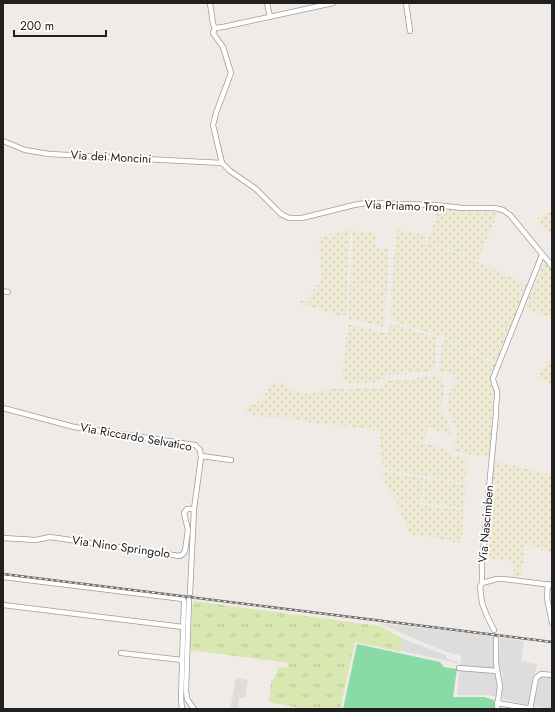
<svg xmlns="http://www.w3.org/2000/svg" width="555" height="712" viewBox="0 0 555 712" font-family="Jost,sans-serif">
	<style>
		.residential { fill: #dedddd }
		.farmland { fill: url(#farmland-dots) }
		.grass { fill: url(#grass-tufts) }
		.pitch { fill: #89dba6 }
		.parking { fill: #dcdcdc }
		.lines { fill: none; stroke-linecap: round; stroke-linejoin: round }
		.minor-casing { stroke: #9d9d9d; stroke-width: 6 }
		.minor { stroke: #fff; stroke-width: 4.5 }
		.rail-casing { stroke: #6e6e6e; stroke-width: 2.5 }
		.rail { stroke: #fff; stroke-width: 1; stroke-dasharray: 3; stroke-linecap: butt }
		.labels { text-anchor: middle; stroke-width: 3.5; stroke-linejoin: round; paint-order: stroke }
		.street-label { font-size: 12px; fill: #202020; stroke: #fff }
	</style>
	<defs>
		<pattern id="farmland-dots" width="8" height="8" patternUnits="userSpaceOnUse"><rect width="8" height="8" fill="#eee9d3"/><path d="M2 2h.1M6 6h.1" fill="none" stroke="#ccc8b5" stroke-width="1.8" stroke-linecap="round"/></pattern>
		<pattern id="grass-tufts" width="24" height="20" patternUnits="userSpaceOnUse"><rect width="24" height="20" fill="#d9e7b0"/><path d="M3 7l-1-3M5 7V3M7 7l1-3M15 17l-1-3M17 17v-4M19 17l1-3" fill="none" stroke="#bac697"/></pattern>
	</defs>
	<rect width="100%" height="100%" fill="#f0ebe7"/>
	<!-- residential -->
	<g class="residential">
		<path d="M378,623L495,636V670L460,667L461,656L441,650Z"/>
		<path d="M500,638L524,641L521,661L537,664L529,705L502,699L503,672H500L499,659Z"/>
		<path d="M459,670L496,673L498,683L497,697L486,695H457Z"/>
		<path d="M540,676H552V709L532,705L534,693L537,692Z"/>
		<path d="M236,678L248,680L245,698H239L238,709H230Z"/>
	</g>
	<!-- farmland -->
	<g class="farmland">
		<path d="M439,209L466,211H498L478,261L459,252L427,243Z"/>
		<path d="M552,210V234L536,220Z"/>
		<path d="M350,230L346,317L299,304V302L308,298L322,279L319,244L320,237Z"/>
		<path d="M353,230L375,234V248L389,249L387,291L350,283Z"/>
		<path d="M398,230L410,233L424,235L426,237L425,243L465,256L529,286L497,363L446,338L391,320L390,316L396,232Z"/>
		<path d="M544,262H545L552,270V318L525,308Z"/>
		<path d="M350,284L386,292L385,327L348,319Z"/>
		<path d="M390,323L437,338L435,342V366L430,371L417,373L390,374L377,382L351,383L344,381L342,374L348,325H354L389,334Z"/>
		<path d="M443,339L447,340L466,349L496,365L491,382L495,390L492,400L493,423L489,457L457,452L454,450L457,433L456,428L448,412L447,406L450,389L453,388L456,377L455,374L443,372L439,369Z"/>
		<path d="M548,360L552,361V384L538,378Z"/>
		<path d="M433,375H439L441,377L444,390L440,411L445,415L453,435L428,428L423,441L388,434L448,449L452,455L465,458L467,461V466L458,464L467,467L465,483L394,471L384,468L382,466L380,432H382L377,430L292,420L290,417L267,418L247,413L244,411L247,407L261,401L272,384L284,383L296,392L307,394L339,388L353,390L364,387L378,389L392,379H412Z"/>
		<path d="M494,461L552,475V533L551,552L526,545L520,578L513,577L515,565L512,564L510,561L497,558L496,560L485,557Z"/>
		<path d="M381,471L423,478L421,504L396,501L384,480Z"/>
		<path d="M425,478L466,485L464,508L423,503Z"/>
		<path d="M396,502L464,510L461,543L410,534Z"/>
	</g>
	<!-- grass -->
	<path class="grass" d="M193,601L380,626L403,639L401,652L355,642L340,709H304L269,702L271,680L274,679L278,668L288,667V663L190,650Z"/>
	<!-- pitch -->
	<path class="pitch" d="M357,644L440,662L444,667L457,669L453,697H484L494,700L495,709H343Z"/>
	<!-- parking -->
	<path class="parking" d="M403,639L446,655V658L458,662L457,664L445,660L401,651Z"/>
	<g class="lines">
		<!-- minor casing -->
		<g class="minor-casing">
			<g id="minor">
				<path d="M210,3L213,24L215,28L213,33L223,47L231,73L216,113L213,125L222,163L230,171L256,189L281,214L289,218H302L354,205L366,203L436,205L462,208H494L503,210L510,215L552,266"/>
				<path d="M267,3L270,17"/>
				<path d="M406,3L410,31"/>
				<path d="M215,28L223,27L333,3"/>
				<path d="M3,141L25,150L49,154L222,163"/>
				<path d="M3,291L8,292"/>
				<path d="M3,408L74,427L195,445L200,450L201,458L194,509L190,593"/>
				<path d="M201,456L231,460"/>
				<path d="M3,538L36,540L50,537L180,556L183,554L185,551L188,530L184,513L187,509H194"/>
				<path d="M3,577L183,599L184,602L181,699L182,709"/>
				<path d="M482,583L497,579H504L552,585"/>
				<path d="M548,584L547,598L552,623"/>
				<path d="M189,599L186,690L187,699L194,709"/>
				<path d="M3,605L183,627"/>
				<path d="M494,630L487,616L482,603L480,587L482,583V562L496,414C495,406 498,396 497,391C496,386 493,384 493,378L542,255"/>
				<path d="M496,639V664L500,686L497,709"/>
				<path d="M121,653L182,660"/>
				<path d="M459,668L497,671"/>
				<path d="M497,703L532,709"/>
				<path d="M530,709L536,678L541,674L552,675"/>
			</g>
		</g>
		<!-- minor -->
		<use href="#minor" class="minor"/>
		<!-- rail casing -->
		<g class="rail-casing">
			<path id="rail" d="M3,574L552,642"/>
		</g>
		<!-- rail -->
		<use href="#rail" class="rail"/>
	</g>
	<g class="labels">
		<!-- street labels -->
		<g class="street-label">
			<text transform="translate(111 157) rotate(3)" y="4">Via dei Moncini</text>
			<text transform="translate(405 206) rotate(2)" y="4">Via Priamo Tron</text>
			<text transform="translate(136 437) rotate(10)" y="4">Via Riccardo Selvatico</text>
			<text transform="translate(486 524) rotate(-85)" y="4">Via Nascimben</text>
			<text transform="translate(121 547) rotate(8)" y="4">Via Nino Springolo</text>
		</g>
	</g>
	<!-- border -->
	<rect width="555" height="712" fill="none" stroke="#202020" stroke-width="8"/>
	<!-- scale -->
	<path d="M14 30v6h92v-6" fill="none" stroke="#202020" stroke-width="2"/>
	<text x="20" y="30" font-size="12" fill="#202020" stroke="#ffffff" stroke-width="3" paint-order="stroke">200 m</text>
</svg>
